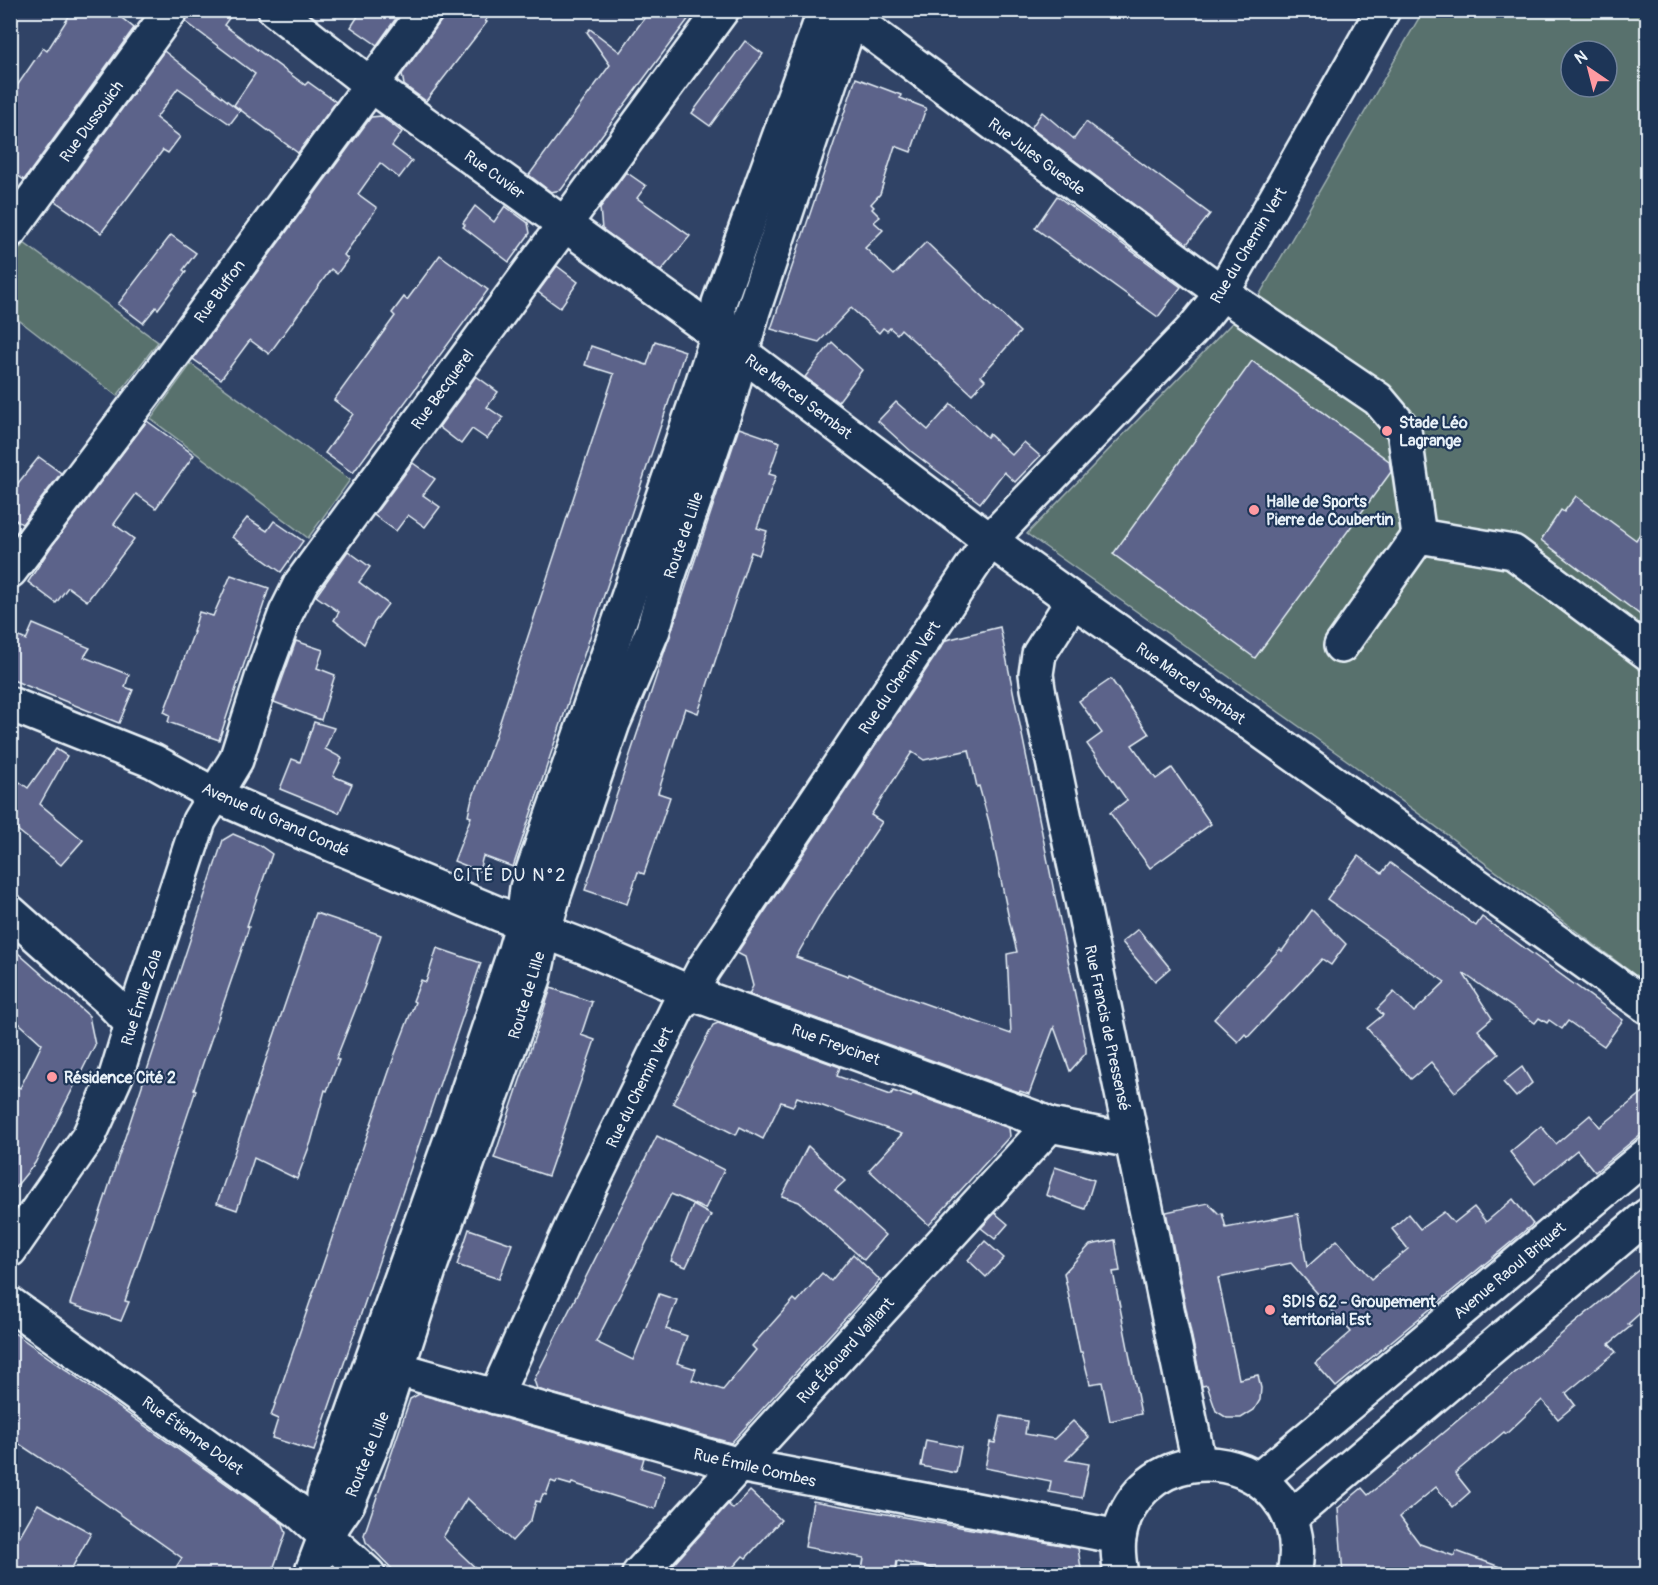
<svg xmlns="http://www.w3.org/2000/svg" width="1658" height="1585" viewBox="0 0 1658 1585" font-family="Pangolin,sans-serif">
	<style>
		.green { fill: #58716d; stroke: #a0b1b2; stroke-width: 1.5; fill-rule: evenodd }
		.building { fill: #5c648a; stroke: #e8f1f8; stroke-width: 1.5; fill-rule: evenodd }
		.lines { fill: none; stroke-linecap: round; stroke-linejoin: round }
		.minor-casing { stroke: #e8f1f8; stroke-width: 38 }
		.major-casing { stroke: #e8f1f8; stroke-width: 38 }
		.minor { stroke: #1d3557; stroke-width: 33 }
		.major { stroke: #1d3557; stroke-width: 33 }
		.poi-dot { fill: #ff9aa2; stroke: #1d3557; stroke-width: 2 }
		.labels { text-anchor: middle; stroke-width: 4.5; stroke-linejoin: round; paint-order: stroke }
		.street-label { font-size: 16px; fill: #e8f1f8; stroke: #1d3557 }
		.poi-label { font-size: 16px; font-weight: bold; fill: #e8f1f8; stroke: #1d3557; text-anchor: start }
		.neighbourhood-label { font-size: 18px; letter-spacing: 1.5px; fill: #e8f1f8; stroke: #1d3557 }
	</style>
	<rect width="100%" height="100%" fill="#304366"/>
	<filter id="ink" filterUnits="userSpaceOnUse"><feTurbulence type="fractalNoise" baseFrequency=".0167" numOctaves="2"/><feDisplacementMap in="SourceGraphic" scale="12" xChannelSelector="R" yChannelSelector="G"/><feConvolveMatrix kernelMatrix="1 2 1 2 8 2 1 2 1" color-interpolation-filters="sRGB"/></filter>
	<g filter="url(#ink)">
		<!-- green -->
		<g class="green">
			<path d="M1423,11H1647V984L1348,761L1027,534L1233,322L1241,327ZM1571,51H1607V87H1571Z"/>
			<path d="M24,243L158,342L117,396L11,314V261Z"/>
			<path d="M191,364L350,480L308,538L151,419Z"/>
		</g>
		<!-- building -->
		<g class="building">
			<path d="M73,10H112L134,28L24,180L10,170V96L43,48L47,51Z"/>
			<path d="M189,10H235L224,25L305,85L308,82L336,102L298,153L234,105L255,74L186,22Z"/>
			<path d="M362,10H402L377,45L351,27Z"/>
			<path d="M444,10H493L485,21L487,22L426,101L404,85L402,74L441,21Z"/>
			<path d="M650,10H695L561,190L551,192L529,175L610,65L587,32L590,29L620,52Z"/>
			<path d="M745,41L763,54L710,126L692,113Z"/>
			<path d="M164,51L240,111L230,124L178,88L156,118L180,137L168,153L163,150L101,233L55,201Z"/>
			<path d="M856,78L901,95L900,98L926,108L911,152L895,146L880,194L871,204L874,207L872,209L880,217L874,222L883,230L865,248L894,275L926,242L1020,332L981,376L985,380L972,394L901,329L897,334L890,328L887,331L883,328L879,333L851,308L819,342L771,329Z"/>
			<path d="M1042,112L1074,139L1086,122L1210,214L1187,244L1031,128Z"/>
			<path d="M381,116L402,132L392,146L412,161L399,178L380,163L358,194L377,208L344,255L348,259L337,274L331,269L269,354L250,340L221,379L193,359L371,117Z"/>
			<path d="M626,172L646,186L637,198L690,236L661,271L602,229L600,208Z"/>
			<path d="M1057,196L1181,287L1158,317L1035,228Z"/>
			<path d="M475,206L494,222L505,206L528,223L530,233L509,262L463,227L465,225L463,223Z"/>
			<path d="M171,235L196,253L183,270L186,272L158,309L156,307L143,323L118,304Z"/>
			<path d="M440,255L488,290L353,473L325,453L353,414L334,400L395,316L392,313L404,297L407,300Z"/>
			<path d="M557,266L578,282L560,308L538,292Z"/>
			<path d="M655,341L685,351L666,410L513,867L483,856L479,871L454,861L471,817L468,816L471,802L495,737L614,374L585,365L591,346L647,365Z"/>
			<path d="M832,342L862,370L838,402L805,377Z"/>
			<path d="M1252,361L1389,461L1391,472L1255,658L1113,554Z"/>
			<path d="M476,376L498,392L487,407L503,418L487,439L472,429L461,444L439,427Z"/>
			<path d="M896,402L928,430L951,404L987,437L989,434L1012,455L1024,442L1040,456L1015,482L1004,472L980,503L912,452L878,421Z"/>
			<path d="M147,421L194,455L156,508L136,494L114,524L134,539L87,601L68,587L56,603L28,582L51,547Z"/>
			<path d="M739,428L780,442L769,474L776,476L757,528L767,531L759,555L751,552L698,713L685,708L658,793L670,797L644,874L638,872L627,904L585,890Z"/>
			<path d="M39,457L61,473L22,524L10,516V493Z"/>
			<path d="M413,463L435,479L423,495L440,507L425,527L408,515L396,531L374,515Z"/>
			<path d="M1576,496L1636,540L1647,524V620L1541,540L1561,510L1564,512Z"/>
			<path d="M247,518L267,531L274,521L303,541L281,572L232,537Z"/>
			<path d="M348,551L370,567L359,582L388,604L374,623L364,644L334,620L339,612L316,596Z"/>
			<path d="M231,575L269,588L219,740L168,722L170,715L164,712L194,632H193L199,612L213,616Z"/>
			<path d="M33,624L90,648L84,657L129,675L125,687L133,690L119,723L10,679V651L17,636L26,640Z"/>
			<path d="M1000,627L1086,1048V1053L1070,1071L1054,1027L1029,1094L1020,1091L1019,1092L749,994L753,986L749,971L745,957L737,953L946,640ZM969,750L977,787L979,786L989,822L1010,924L1017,952L1007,954L1011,1034L886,990L849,974L848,976L796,957L823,910L882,822L871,815L912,752L924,760Z"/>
			<path d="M296,641L323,650L317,668L335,675L321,720L274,702Z"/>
			<path d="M1111,679L1149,734L1132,745L1156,779L1172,768L1211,824L1150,868L1110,813L1127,800L1087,744L1102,733L1079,701Z"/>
			<path d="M314,722L334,728L325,749L342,758L333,776L352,784L339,813L280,789L292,759L300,762Z"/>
			<path d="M56,749L67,756L40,804L83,840L61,865L10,824V775L28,788Z"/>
			<path d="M233,834L259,845L272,854L247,926L249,927L240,955L194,1089L196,1090L125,1301L129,1302L121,1321L70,1304L223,840Z"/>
			<path d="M1358,856L1382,873L1390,863L1476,926L1482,917L1623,1020L1604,1046L1568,1021L1562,1029L1549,1020L1547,1023L1539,1018L1535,1023L1463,973L1492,1018L1478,1030L1499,1054L1455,1092L1431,1062L1411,1079L1367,1028L1383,1015L1377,1009L1394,992L1414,1012L1445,982L1327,899Z"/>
			<path d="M1312,910L1346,944L1331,965L1322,959L1248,1037L1245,1034L1238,1042L1214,1019L1280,949L1282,951Z"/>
			<path d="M316,913L381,935L365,985L336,1059L339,1060L327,1091L325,1090L311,1142L297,1179L254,1158L237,1210L217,1203Z"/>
			<path d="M1138,929L1170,968L1155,981L1122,942Z"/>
			<path d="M10,946L89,1016L95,1045L35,1163L10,1194V1083L20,1088L42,1044L10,1015Z"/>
			<path d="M437,948L481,963L314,1451L272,1438L278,1419L271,1416L395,1054L415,1002L413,1001L421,980L426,982Z"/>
			<path d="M551,988L592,1002L581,1035L595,1040L548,1176L494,1158Z"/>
			<path d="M718,1023L840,1067L837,1076L891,1095L893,1091L911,1097L913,1094L1009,1128L1010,1136L929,1225L869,1170L902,1134L797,1097L793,1106L781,1102L763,1139L740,1127L736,1135L673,1103L713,1025Z"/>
			<path d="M1522,1067L1532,1083L1516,1097L1503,1082Z"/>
			<path d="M1647,1089V1129L1595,1172L1577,1150L1535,1184L1510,1152L1541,1126L1556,1144L1590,1115L1600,1127Z"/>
			<path d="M657,1136L724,1170L705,1209L671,1194L596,1342L633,1360L659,1294L677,1300L666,1329L687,1336L677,1363L696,1369L692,1380L723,1390L756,1350L752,1346L794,1299L797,1302L822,1273L831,1281L853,1254L880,1280L731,1443L537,1389L534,1380Z"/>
			<path d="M808,1146L845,1181L835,1190L885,1235L864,1260L799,1202L782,1196Z"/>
			<path d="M1055,1167L1094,1180L1085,1209L1046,1195Z"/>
			<path d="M1513,1199L1533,1224L1336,1387L1315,1363L1351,1332L1291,1263L1218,1278L1239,1379L1258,1375L1261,1388L1260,1400L1254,1410L1241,1418H1227L1216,1411L1207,1385L1202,1386L1166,1212L1208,1203L1219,1214L1222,1213L1226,1228L1298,1214L1307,1267L1337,1240L1371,1279L1408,1249L1392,1229L1408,1214L1420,1229L1444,1212L1454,1223L1474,1207L1486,1222Z"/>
			<path d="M693,1205L711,1215L686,1267L671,1261Z"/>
			<path d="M995,1213L1008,1224L995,1239L981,1228Z"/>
			<path d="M469,1229L512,1244L499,1279L457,1265Z"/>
			<path d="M1115,1240L1120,1271L1113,1272L1141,1414L1110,1421L1102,1382L1090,1384L1082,1352H1080L1064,1273L1090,1245Z"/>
			<path d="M985,1241L1004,1258L986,1277L968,1260Z"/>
			<path d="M1647,1263V1307L1628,1324L1631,1326L1609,1344L1616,1352L1566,1393L1575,1405L1558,1419L1542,1400L1506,1434L1504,1432L1455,1473L1470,1492L1453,1507L1436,1487L1400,1517L1420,1544L1454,1556L1456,1551L1514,1572L1513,1575H1343L1338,1508L1362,1488L1368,1495Z"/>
			<path d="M10,1330L283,1524L286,1533L271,1575H171L182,1558L45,1461L10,1438Z"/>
			<path d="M419,1394L644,1458L641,1468L665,1475L655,1509L572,1483L571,1485L557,1481L556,1483L551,1481L546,1495L543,1494L540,1502L536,1501L531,1520L512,1541L467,1498L443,1537L483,1575H398L366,1542L364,1535L410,1399Z"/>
			<path d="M1001,1416L1027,1421L1025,1434L1054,1439L1073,1421L1089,1437L1066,1460L1089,1464L1082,1498L1049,1492L1051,1481L985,1468L990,1442L995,1443Z"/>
			<path d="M926,1440L961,1447L956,1473L921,1466Z"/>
			<path d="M750,1491L781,1520L746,1558L743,1556L726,1575H664L728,1504L733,1509Z"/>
			<path d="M813,1501L1078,1548L1082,1575H1063L1022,1568L1020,1575H963L897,1561L895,1575H861L864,1558L805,1547Z"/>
			<path d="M38,1504L91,1533L68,1575H10V1553Z"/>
		</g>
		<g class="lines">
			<!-- minor casing -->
			<g class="minor-casing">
				<g id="minor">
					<path d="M275,10L371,85L718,335L976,530L1073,600L1247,721L1648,1007"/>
					<path d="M853,19L1222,293L1378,399L1404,430L1419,536L1341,646"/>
					<path d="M10,231L171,10"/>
					<path d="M1419,536L1513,552L1648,653"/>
					<path d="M10,571L151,385L426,10"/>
					<path d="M1073,600L1039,654L1036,674L1038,689L1199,1463"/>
					<path d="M10,704L153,761L215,795L249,810L499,914L585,947L691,993L1035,1118L1050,1125L1132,1141"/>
					<path d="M10,912L109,1000L132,1024"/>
					<path d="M10,1250L89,1136L116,1076L132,1024L199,821L236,760L263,675L286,613L301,583L722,10"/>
					<path d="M10,1304L298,1511L368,1574"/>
					<path d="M398,1369L739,1465L1119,1537"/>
					<path d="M495,1397L579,1210L678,1007L691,993L703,970L990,540L1193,329L1222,293L1383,10"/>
					<path d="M639,1574L1050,1125"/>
				</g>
			</g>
			<!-- major casing -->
			<g class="major-casing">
				<g id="major">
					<path d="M1259,1479L1648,1154"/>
					<path d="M1290,1518L1648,1215"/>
					<path d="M325,1537L324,1495L461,1111L514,953L523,922L527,888L700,390L718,335L719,303L825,10"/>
					<path d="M311,1574L325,1537L348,1503L375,1438L431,1264L534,978L544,931L554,895L613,723L653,630L667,580L729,399L753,311L844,40L856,10"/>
					<path d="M1121,1574C1119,1562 1117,1551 1119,1538C1132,1454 1242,1438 1285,1508C1297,1529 1299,1551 1294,1574"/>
				</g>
			</g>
			<!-- minor -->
			<use href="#minor" class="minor"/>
			<!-- major -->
			<use href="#major" class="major"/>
		</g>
	</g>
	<!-- markers -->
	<g class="poi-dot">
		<circle cx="1387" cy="431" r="6"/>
		<circle cx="1254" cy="510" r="6"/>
		<circle cx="52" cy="1077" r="6"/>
		<circle cx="1270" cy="1310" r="6"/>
	</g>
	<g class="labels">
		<!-- street labels -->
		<g class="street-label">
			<text transform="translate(91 121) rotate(-54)" y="6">Rue Dussouich</text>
			<text transform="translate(1037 156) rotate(37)" y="6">Rue Jules Guesde</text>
			<text transform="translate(495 174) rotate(36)" y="6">Rue Cuvier</text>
			<text transform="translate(1248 245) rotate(-59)" y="6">Rue du Chemin Vert</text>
			<text transform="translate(219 291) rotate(-54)" y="6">Rue Buffon</text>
			<text transform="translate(442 389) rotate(-54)" y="6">Rue Becquerel</text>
			<text transform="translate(799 396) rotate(37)" y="6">Rue Marcel Sembat</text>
			<text transform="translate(683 535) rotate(-71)" y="6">Route de Lille</text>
			<text transform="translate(899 677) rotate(-56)" y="6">Rue du Chemin Vert</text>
			<text transform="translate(1191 683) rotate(35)" y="6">Rue Marcel Sembat</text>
			<text transform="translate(276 819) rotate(24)" y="6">Avenue du Grand Condé</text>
			<text transform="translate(526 995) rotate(-73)" y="6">Route de Lille</text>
			<text transform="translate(141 997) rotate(-72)" y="6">Rue Émile Zola</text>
			<text transform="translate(1108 1028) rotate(78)" y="6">Rue Francis de Pressensé</text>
			<text transform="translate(836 1044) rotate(20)" y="6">Rue Freycinet</text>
			<text transform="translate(639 1087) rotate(-64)" y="6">Rue du Chemin Vert</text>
			<text transform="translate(1509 1270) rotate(-40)" y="6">Avenue Raoul Briquet</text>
			<text transform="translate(845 1350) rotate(-48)" y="6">Rue Édouard Vaillant</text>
			<text transform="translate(193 1435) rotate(36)" y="6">Rue Étienne Dolet</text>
			<text transform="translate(367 1454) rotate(-68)" y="6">Route de Lille</text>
			<text transform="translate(755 1467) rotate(13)" y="6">Rue Émile Combes</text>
		</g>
		<!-- poi labels -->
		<g class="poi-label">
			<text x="1399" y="428">Stade Léo<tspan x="1399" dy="18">Lagrange</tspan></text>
			<text x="1266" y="507">Halle de Sports<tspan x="1266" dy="18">Pierre de Coubertin</tspan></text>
			<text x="64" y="1083">Résidence Cité 2</text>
			<text x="1282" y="1307">SDIS 62 - Groupement<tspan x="1282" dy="18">territorial Est</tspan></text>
		</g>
		<!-- neighbourhood labels -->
		<g class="neighbourhood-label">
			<text x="510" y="881">CITÉ DU N°2</text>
		</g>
	</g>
	<!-- margin -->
	<rect width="1658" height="1585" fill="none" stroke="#1d3557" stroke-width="36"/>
	<rect x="18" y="18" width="1622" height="1549" fill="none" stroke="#e8f1f8" stroke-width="2" filter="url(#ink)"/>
	<!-- north arrow -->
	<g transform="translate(1589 69) rotate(325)"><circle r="28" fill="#1d3557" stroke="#6e8097" stroke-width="1.5"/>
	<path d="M0-4.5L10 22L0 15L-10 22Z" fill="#ff9aa2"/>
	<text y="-9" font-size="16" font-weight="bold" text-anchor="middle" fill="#e8f1f8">N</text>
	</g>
</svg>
